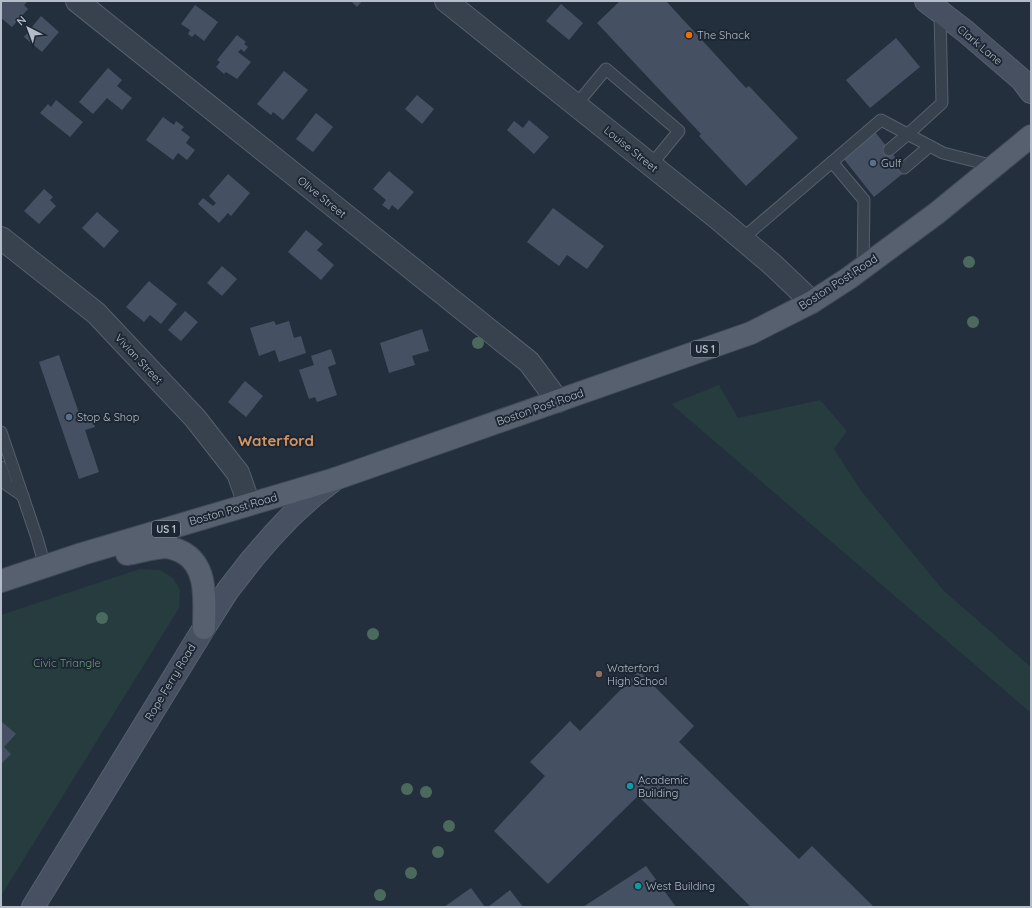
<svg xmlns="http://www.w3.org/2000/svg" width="1032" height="908" viewBox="0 0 1032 908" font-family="Quicksand,sans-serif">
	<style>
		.green { fill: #263c3f }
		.building { fill: #455162 }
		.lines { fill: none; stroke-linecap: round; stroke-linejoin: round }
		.lane-casing { stroke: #565f6c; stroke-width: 13 }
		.street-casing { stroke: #565f6c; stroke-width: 24 }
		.secondary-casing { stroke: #565f6c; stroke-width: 24 }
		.primary-casing { stroke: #414a57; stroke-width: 24 }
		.lane { stroke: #38414e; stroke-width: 11 }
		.street { stroke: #38414e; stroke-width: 22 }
		.secondary { stroke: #465061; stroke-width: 22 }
		.primary { stroke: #56606e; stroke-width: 22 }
		.tree { fill: #4b6a5d }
		.food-dot { fill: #e8710a; stroke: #1d2633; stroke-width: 1.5 }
		.service-dot { fill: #5c6f8a; stroke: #1d2633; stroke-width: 1.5 }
		.education-dot { fill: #8d6e63; stroke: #1d2633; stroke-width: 1.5 }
		.culture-dot { fill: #0f9aa8; stroke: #1d2633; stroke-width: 1.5 }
		.labels { text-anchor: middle; stroke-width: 4; stroke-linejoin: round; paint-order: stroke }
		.shield { fill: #1d2633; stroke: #878f9c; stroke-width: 1 }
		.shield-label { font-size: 10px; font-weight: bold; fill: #b4bcc9 }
		.poi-label { font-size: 11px; fill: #b4bcc9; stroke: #1d2633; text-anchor: start }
		.street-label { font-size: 11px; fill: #b4bcc9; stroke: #1d2633 }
		.park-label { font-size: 11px; fill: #6b9a76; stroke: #1d2633 }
		.district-label { font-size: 15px; font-weight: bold; fill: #d59563; stroke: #1d2633 }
	</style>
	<rect width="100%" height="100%" fill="#242f3e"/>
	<!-- green -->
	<g class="green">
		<path d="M719,385L738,418L820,400L847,431L834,449L862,492L943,590L1031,667V713L671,404Z"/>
		<path d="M140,569L160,570L173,578L180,590L179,608L1,896V615Z"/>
	</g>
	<!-- building -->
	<g class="building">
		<path d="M2,1H26L27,2L24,5L28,9L12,27L1,18V2Z"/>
		<path d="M351,1H362L357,7Z"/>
		<path d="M620,1H666L746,88L749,86L798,138L746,186L699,136L701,134L597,23Z"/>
		<path d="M561,4L583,23L569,40L546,21Z"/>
		<path d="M195,5L218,22L204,41L195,34L192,37L188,34L190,30L181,24Z"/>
		<path d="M41,16L59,32L42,52L24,37Z"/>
		<path d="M237,35L246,42L244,44L248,47L244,52L241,49L238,52L251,62L237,79L226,72L224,74L216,67L220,62L217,60Z"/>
		<path d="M896,38L920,67L870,108L846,80Z"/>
		<path d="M108,68L122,80L117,86L132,98L122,110L107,98L93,114L79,102Z"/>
		<path d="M284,71L308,90L283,120L273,112L271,115L257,104Z"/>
		<path d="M417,95L434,109L422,124L405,109Z"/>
		<path d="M56,100L83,122L70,137L40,113L48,104L51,107Z"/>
		<path d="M316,113L333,127L313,152L296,139Z"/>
		<path d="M163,117L174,125L176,121L184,127L181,130L190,137L186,143L195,150L187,160L178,153L173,160L146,140Z"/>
		<path d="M529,120L549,137L534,154L507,130L514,121L523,128Z"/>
		<path d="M875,132L906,171L874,197L843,158Z"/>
		<path d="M389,171L414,192L398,210L392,205L389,210L382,205L386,200L373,189Z"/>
		<path d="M228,174L250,193L231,216L228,213L219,223L198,204L203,198L213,206L216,203L209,196Z"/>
		<path d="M44,189L53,197L50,200L56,206L39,224L24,211Z"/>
		<path d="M553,208L604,246L587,269L567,255L559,266L527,242Z"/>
		<path d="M97,212L119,231L104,248L82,228Z"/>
		<path d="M306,230L323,244L317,250L334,265L321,280L288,252Z"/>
		<path d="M222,266L237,279L222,296L207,283Z"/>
		<path d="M149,281L177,304L161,324L150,315L144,322L126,307Z"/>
		<path d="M185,311L198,322L181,341L168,330Z"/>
		<path d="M274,321L276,325L289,321L294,338L301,336L306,353L279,362L275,350L259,356L250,328Z"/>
		<path d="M422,329L429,351L412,356L415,365L389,373L380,343Z"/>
		<path d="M331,349L336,364L328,367L337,395L317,402L315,397L309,399L299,370L314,365L311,356Z"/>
		<path d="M59,355L82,422L93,418L95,427L85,430L99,472L79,479L39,362Z"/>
		<path d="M245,381L263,396L246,417L228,402Z"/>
		<path d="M639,671L694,726L679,742L799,859L812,846L874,907H751L638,796L548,884L494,831L545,776L530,762L570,721L580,731Z"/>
		<path d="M1,721L16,734L4,747L11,754L1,764Z"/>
		<path d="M646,866L676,907H583Z"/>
		<path d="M471,888L485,907H444Z"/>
		<path d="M510,890L523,907H488Z"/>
	</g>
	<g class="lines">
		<!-- lane casing -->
		<g class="lane-casing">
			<g id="lane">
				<path d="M576,105L606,69L679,131L651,165"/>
				<path d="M889,150L908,134L942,103L940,12"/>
				<path d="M904,168L930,146"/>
				<path d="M742,239L832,162"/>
				<path d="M863,268L864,200L832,162L881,120L943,153L994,166"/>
				<path d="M1,432L37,538L45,567"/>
				<path d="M1,467L7,485L23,496"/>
			</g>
		</g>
		<!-- street casing -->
		<g class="street-casing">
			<g id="street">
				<path d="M77,1L529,362L558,401"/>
				<path d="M446,1L721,221L773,265L812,302"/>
				<path d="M1,238L96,313L195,418L238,473L249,504"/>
			</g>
		</g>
		<!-- secondary casing -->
		<g class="secondary-casing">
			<g id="secondary">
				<path d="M926,1L965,31L1022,80L1031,92"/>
				<path d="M33,907L204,628L228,590L253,558L273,535L291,516L313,496L335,479"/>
			</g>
		</g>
		<!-- primary casing -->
		<g class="primary-casing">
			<g id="primary">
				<path d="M127,554C139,552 152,548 164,547C170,547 176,549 182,552C209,566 204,602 204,628"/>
				<path d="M1,581L82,554L335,479L751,333L812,302L849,278L937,213L1031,136"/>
			</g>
		</g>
		<!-- lane -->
		<use href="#lane" class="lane"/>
		<!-- street -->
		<use href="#street" class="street"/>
		<!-- secondary -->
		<use href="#secondary" class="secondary"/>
		<!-- primary -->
		<use href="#primary" class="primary"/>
	</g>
	<!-- trees -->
	<g class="tree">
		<circle cx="969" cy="262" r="6"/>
		<circle cx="973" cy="322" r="6"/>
		<circle cx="478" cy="343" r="6"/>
		<circle cx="102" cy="618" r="6"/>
		<circle cx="373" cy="634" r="6"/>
		<circle cx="407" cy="789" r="6"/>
		<circle cx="426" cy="792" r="6"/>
		<circle cx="449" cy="826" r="6"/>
		<circle cx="438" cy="852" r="6"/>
		<circle cx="411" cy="873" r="6"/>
		<circle cx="380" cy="895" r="6"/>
	</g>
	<!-- markers -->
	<circle class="food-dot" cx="689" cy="35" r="4"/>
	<g class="service-dot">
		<circle cx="873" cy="163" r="4"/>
		<circle cx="69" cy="417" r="4"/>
	</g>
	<circle class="education-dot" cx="599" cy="674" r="4"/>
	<g class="culture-dot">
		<circle cx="630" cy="786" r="4"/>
		<circle cx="638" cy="886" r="4"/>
	</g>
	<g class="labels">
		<!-- shield labels -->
		<g class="shield">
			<rect x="691" y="341" width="28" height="16" rx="3"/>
			<rect x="152" y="521" width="28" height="16" rx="3"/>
		</g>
		<g class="shield-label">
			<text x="705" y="353">US 1</text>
			<text x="166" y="533">US 1</text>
		</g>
		<!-- poi labels -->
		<g class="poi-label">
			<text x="697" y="39">The Shack</text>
			<text x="881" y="167">Gulf</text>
			<text x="77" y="421">Stop &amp; Shop</text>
			<text x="607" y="672">Waterford<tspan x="607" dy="13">High School</tspan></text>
			<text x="638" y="784">Academic<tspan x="638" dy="13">Building</tspan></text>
			<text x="646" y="890">West Building</text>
		</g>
		<!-- street labels -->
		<g class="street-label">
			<text transform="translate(980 45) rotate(40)" y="4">Clark Lane</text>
			<text transform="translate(631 149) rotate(39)" y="4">Louise Street</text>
			<text transform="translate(322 197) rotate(39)" y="4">Olive Street</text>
			<text transform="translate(838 282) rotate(-33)" y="4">Boston Post Road</text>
			<text transform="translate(139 359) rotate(47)" y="4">Vivian Street</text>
			<text transform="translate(540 407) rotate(-19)" y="4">Boston Post Road</text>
			<text transform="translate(233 509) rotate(-16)" y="4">Boston Post Road</text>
			<text transform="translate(170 682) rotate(-59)" y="4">Rope Ferry Road</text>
		</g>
		<!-- park labels -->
		<g class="park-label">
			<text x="67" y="667">Civic Triangle</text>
		</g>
		<!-- district labels -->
		<g class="district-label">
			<text x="276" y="446">Waterford</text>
		</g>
	</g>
	<!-- border -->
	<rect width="1032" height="908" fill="none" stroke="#b4bcc9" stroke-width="4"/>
	<!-- north arrow -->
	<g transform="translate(28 28) rotate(318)" stroke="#1d2633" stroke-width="3" paint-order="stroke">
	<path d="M0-3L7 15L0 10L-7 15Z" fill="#b4bcc9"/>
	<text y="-6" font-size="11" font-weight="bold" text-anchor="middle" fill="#b4bcc9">N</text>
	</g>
</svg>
